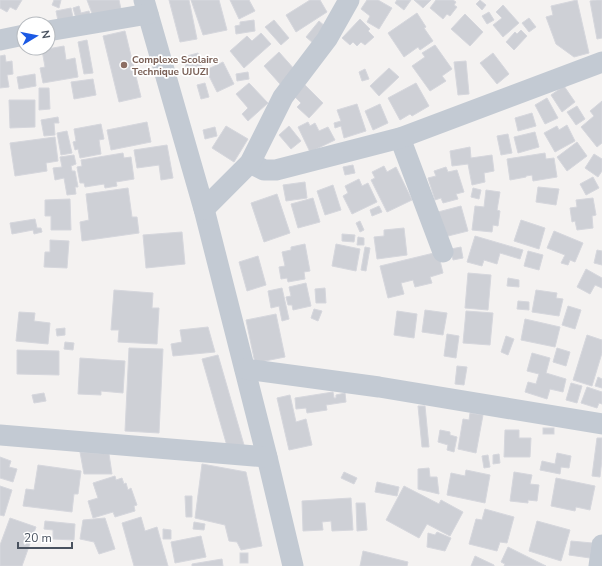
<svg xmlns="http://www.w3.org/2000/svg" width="602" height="566" viewBox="0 0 602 566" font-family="'Nunito Sans',sans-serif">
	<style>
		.building { fill: #ced0d6; stroke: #d6d7dd }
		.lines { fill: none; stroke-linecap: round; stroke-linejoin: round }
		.minor { stroke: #c3cad3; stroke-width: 21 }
		.education-dot { fill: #8d6e63; stroke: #fff; stroke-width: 1.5 }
		.labels { text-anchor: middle; stroke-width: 3.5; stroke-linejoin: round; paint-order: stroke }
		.education-label { font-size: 10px; font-weight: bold; fill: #785e54; stroke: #fff; text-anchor: start }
	</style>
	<rect width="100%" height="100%" fill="#f4f2f1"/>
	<!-- building -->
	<g class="building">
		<path d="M0,0H22L16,10L10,7L7,12L0,8Z"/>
		<path d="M54,0H61L59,8L52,5Z"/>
		<path d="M87,0H119L121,9L93,16Z"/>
		<path d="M169,0H189L197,39L180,42Z"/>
		<path d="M191,0H219L227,30L203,35Z"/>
		<path d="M230,0H249L255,11L239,19Z"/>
		<path d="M310,0H320L327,12L296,32L286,15Z"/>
		<path d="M367,0H378L392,8L379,29L367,22L370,16L361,9Z"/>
		<path d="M397,0H411L404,10L395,3Z"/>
		<path d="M414,0H431L423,8Z"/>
		<path d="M436,0H453L456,2L454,5L457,7L450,16L447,14L443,19L430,8Z"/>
		<path d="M480,0L486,5L482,10L476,4Z"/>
		<path d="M577,0L589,53L574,57L556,44L546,17L553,15L551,6Z"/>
		<path d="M597,0H602V38L597,39L590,1Z"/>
		<path d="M503,5L519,23L503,37L493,25L502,18L496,12Z"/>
		<path d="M79,6L81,13L89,11L91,19L77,22L73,8Z"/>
		<path d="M71,8L74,22L59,26L56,11Z"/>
		<path d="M489,12L494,20L487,24L482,16Z"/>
		<path d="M417,13L426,27L424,28L433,41L420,50L418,47L404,57L388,33Z"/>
		<path d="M465,14L483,32L470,46L451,29Z"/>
		<path d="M529,18L536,27L529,32L522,23Z"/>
		<path d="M360,19L370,29L368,31L374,37L365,45L361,42L357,46L353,42L350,45L342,38Z"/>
		<path d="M254,20L255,31L236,34L235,26L240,25V22Z"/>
		<path d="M274,20L289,38L281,45L265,27Z"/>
		<path d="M319,21L326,27L313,43L306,37Z"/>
		<path d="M521,30L527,36L514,50L506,42L515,32L517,34Z"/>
		<path d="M125,31L141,97L119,102L103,36Z"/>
		<path d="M261,33L271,44L244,68L230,51L247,36L252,41Z"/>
		<path d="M87,40L93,73L84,74L78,42Z"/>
		<path d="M435,45L452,69L442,76L446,81L430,91L412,66L425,57L422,53Z"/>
		<path d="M64,46L66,60L75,58L78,77L43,83L40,68L45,67L42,50Z"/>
		<path d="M279,52L295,70L280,84L264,66Z"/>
		<path d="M198,53L203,70L188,74L183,57Z"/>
		<path d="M493,53L509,74L497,84L480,63Z"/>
		<path d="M5,55L6,62L12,61L13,74L7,75L9,87L0,88V56Z"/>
		<path d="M466,61L469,94L458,95L454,62Z"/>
		<path d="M223,62L234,84L217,92L206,70Z"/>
		<path d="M389,68L399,77L379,96L370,86Z"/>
		<path d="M365,69L369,79L362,81L359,72Z"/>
		<path d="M248,72L249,79L237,81L236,74Z"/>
		<path d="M35,74L36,86L19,89L17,77Z"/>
		<path d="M93,79L96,95L74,99L71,82Z"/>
		<path d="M205,83L209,97L201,99L197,85Z"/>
		<path d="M249,83L268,103L248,121L242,114L248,108L236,94Z"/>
		<path d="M416,83L429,106L412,116L410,114L400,120L388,98Z"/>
		<path d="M305,85L323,103L309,118L297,107L301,103L294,96Z"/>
		<path d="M564,86L575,102L562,112L551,95Z"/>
		<path d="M39,88H49L50,109L39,110Z"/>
		<path d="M547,98L558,118L545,124L535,105Z"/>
		<path d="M9,100H35V127L10,128Z"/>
		<path d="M602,101V143L597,147L581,127L594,116L590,111Z"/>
		<path d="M357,104L366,131L344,138L341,126L335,128L334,123L341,121L337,110Z"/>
		<path d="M380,104L388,123L373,130L365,111Z"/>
		<path d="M577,106L585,119L576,125L567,112Z"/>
		<path d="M532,113L536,126L518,131L515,118Z"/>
		<path d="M58,117L59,123H54L55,135L44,136L41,120Z"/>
		<path d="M147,122L151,142L111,150L107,130Z"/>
		<path d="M308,122L310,126L315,123L319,131L328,127L335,140L310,152L298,127Z"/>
		<path d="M101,124L104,139L99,140L101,154L80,158L78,149L75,150L73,142L76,141L74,129Z"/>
		<path d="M567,125L575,141L555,152L544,133L557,126L559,130Z"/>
		<path d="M226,126L248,139L234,162L212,148Z"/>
		<path d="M289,126L301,141L291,149L279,135Z"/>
		<path d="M215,127L217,136L205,139L203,130Z"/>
		<path d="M67,131L72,153L61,155L57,133Z"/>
		<path d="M535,132L539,147L518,153L514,137Z"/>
		<path d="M508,134L512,153L501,155L497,136Z"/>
		<path d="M55,137L58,161L46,163L47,171L15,176L10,143Z"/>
		<path d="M577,142L587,156L567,171L557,157Z"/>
		<path d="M167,145L173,178L161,180L159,165L137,168L134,150Z"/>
		<path d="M470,147L471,158L492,155L494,171L484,173L485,182L472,185L468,164L452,166L450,151Z"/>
		<path d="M123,153L124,158L131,157L134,179L116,182L117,186L105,188L104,184L85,187L84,183H80L77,167L82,166L81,160Z"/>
		<path d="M545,153L546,159L554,158L557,177L533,181L532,175L526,176V177L510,180L507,159Z"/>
		<path d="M594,154L602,159V171L598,177L585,168Z"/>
		<path d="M74,155L76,164L71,166L72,171H75L78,187H75L76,194L67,195L64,178L55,180L53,168L62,167L60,157Z"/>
		<path d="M353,165L355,173L345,175L343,167Z"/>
		<path d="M384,166L387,172L396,167L412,200L387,212L371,180L375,178L372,172Z"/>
		<path d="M446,167L448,172L457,170L464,192L456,194L458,199L443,203L441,198L435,200L428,178L436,176L434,171Z"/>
		<path d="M593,177L599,188L586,195L580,184Z"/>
		<path d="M359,179L362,186L368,183L377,202L352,214L343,196L348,193L345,186Z"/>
		<path d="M305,182L307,198L286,201L283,185Z"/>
		<path d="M333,185L341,210L325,215L317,191Z"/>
		<path d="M538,187L559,189L556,205L536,202Z"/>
		<path d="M128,188L132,217H137L139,233L82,241L80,222L89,220L86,194Z"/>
		<path d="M473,188L481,190L479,199L471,197Z"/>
		<path d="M486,190L500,192L497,210L500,211L498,226L493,225L492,232L472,230L475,206L484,207Z"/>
		<path d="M277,194L290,233L264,242L251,203Z"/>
		<path d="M313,198L320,222L298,228L291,204Z"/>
		<path d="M593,198L596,215L592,216L593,228L577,230L575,221L572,222L570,208L577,207L576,200Z"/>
		<path d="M70,199L71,230H51V216H45V200Z"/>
		<path d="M379,206L382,212L372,216L370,210Z"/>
		<path d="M461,206L468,231L444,237L438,212Z"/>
		<path d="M35,219L37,228H41L42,232L34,234L33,230L12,234L10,223Z"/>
		<path d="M521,220L545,228L539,249L514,241Z"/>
		<path d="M360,221L364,230L360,232L356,223Z"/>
		<path d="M404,228L407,255L377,259L374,237L384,236V230Z"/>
		<path d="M554,231L583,243L575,262L570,260L568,265L561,263L565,255L547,248Z"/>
		<path d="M182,232L185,264L146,268L143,235Z"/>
		<path d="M342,234L355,235L354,242L342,241Z"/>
		<path d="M475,236L523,250L520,259L500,253L497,264L484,260L482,266L467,262Z"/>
		<path d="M358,237L364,238V245H357Z"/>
		<path d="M50,240L69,241L67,268L44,267L45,252H50Z"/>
		<path d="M305,244L310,271L304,272L305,279L288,282L287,278L281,279L279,267L285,266L282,252L291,250V247Z"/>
		<path d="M336,244L360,249L356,271L332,266Z"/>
		<path d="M365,247L370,248L366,271L361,270Z"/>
		<path d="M461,247L463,258L453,260L451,249Z"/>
		<path d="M597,250L602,251V265L594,263Z"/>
		<path d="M528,251L543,255L539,270L524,266Z"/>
		<path d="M438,252L443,273L430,277L432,283L415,287L413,280L401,283L404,294L388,298L380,266Z"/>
		<path d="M258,256L266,285L247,291L239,262Z"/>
		<path d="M586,269L602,278V288L595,285L590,294L577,287Z"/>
		<path d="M468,273L491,275L488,310L465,308Z"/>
		<path d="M508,278L519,280V287L507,286Z"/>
		<path d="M306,283L311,306L293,310L292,305H288L286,297L291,296L289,287Z"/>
		<path d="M282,288L289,319L282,321L279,306L271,308L268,291Z"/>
		<path d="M325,288L326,303H316L315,289Z"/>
		<path d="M114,290L153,293L152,308H159L157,344L118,342L119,330H111Z"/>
		<path d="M536,290L557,293L556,298L563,299L559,316L532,312Z"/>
		<path d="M518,301L529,302V310L517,309Z"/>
		<path d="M568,306L581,310L575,329L562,325Z"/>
		<path d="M314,309L322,311L318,321L311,318Z"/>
		<path d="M425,310L447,313L443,335L422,332Z"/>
		<path d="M397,311L417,314L414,338L394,335Z"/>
		<path d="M466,311L493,313L490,345L463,343Z"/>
		<path d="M19,312L35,313L34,321L50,323L48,344L16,341Z"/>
		<path d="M276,314L285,357L255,363L246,320Z"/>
		<path d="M525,319L560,327L555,347L521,340Z"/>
		<path d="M208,327L215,352L173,356L171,344L182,342L180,330Z"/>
		<path d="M65,328V335L57,336L56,329Z"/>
		<path d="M447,334L459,336L456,358L444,356Z"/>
		<path d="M587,335L602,340V353L592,386L573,380Z"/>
		<path d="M506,336L514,339L508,355L501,352Z"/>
		<path d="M65,342L74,343L73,350L64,349Z"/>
		<path d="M129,348L163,349L159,433L125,431Z"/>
		<path d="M557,348L570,352L566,366L553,362Z"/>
		<path d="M17,350L59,351V375L17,374Z"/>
		<path d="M532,353L550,358L546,373L566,379L563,392L550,389L547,399L525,392L528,382L536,384L539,374L527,371Z"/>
		<path d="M218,355L244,445L227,446L202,359Z"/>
		<path d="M80,358L125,361L123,393L101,391V395L78,394Z"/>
		<path d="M457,366L467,367L464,385L455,384Z"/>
		<path d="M598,377L602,379V388L595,386Z"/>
		<path d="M571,383L582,386L577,403L566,400Z"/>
		<path d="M587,387L602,392V404L599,403L597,408L581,403Z"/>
		<path d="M333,392L334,398H336V395L345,393L346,402L326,405L327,410L307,413L306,408L296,409L295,398Z"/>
		<path d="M44,393L46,401L34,403L32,395Z"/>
		<path d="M290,395L296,422L306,419L312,445L289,450L277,398Z"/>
		<path d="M418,406H425L429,447H422Z"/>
		<path d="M470,413L483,415L476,453L458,449L463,419L469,420Z"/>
		<rect x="543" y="428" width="11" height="6"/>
		<path d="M440,430L450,432V435L457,437L454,452L447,450L448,445L438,442Z"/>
		<path d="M505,430H519V438H531L530,457H504Z"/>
		<path d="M597,438H602V459L600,477L592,476Z"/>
		<path d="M80,452L109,454L112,474H84Z"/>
		<path d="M557,453L571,456L569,468L561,467L560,474L540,470L542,461L555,464Z"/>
		<path d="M499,454L500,463L493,464V455Z"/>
		<path d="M488,455L490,467L484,468L482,456Z"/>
		<path d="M0,457L11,461L9,467L17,469L13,482L0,478Z"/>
		<path d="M202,464L246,472L262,546L241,550L237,542L229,541L225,525L195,518Z"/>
		<path d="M38,465L81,471L78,494H74L72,512L23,506L26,489L34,490Z"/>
		<path d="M429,468L430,477H437L439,494L418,489V469Z"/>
		<path d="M466,470L490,475L485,503L447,495L451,473L465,476Z"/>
		<path d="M344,472L357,478L354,484L341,478Z"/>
		<path d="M514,472L532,475L530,484L539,485L537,501L528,500V503L510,501Z"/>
		<path d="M115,476L116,480L122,478L124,484L126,483L128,490L131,488L137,505L134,506L135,511L115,517L113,512L93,518L88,501L98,498L93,483Z"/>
		<path d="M556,478L595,486L590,510L576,507L575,511L551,506Z"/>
		<path d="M377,482L399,487L397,496L375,492Z"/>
		<path d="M0,486L12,490L4,516L0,515Z"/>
		<path d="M404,486L439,504L441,500L463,512L450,536L427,524L419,538L386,520Z"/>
		<path d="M185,496H192V517H186Z"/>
		<path d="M351,498L353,530L332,531L331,521L322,522L323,530L303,531L302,501Z"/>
		<path d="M356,503H365L367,530L357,531Z"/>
		<path d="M485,509L514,517L507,543L500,542L497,551L469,544L476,519L482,520Z"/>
		<path d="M141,517L145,531L157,527L168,566H134L122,523Z"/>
		<path d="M10,518L36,527L22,566H0V545Z"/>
		<path d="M105,518L115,549L99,554L94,542L80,539L83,520Z"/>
		<path d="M45,521L75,524L74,540L53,539V530L44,529Z"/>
		<path d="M537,521L570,530L561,561L529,551Z"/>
		<path d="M194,522L205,524L204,530L193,529Z"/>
		<path d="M163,529L171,530V539H163Z"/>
		<path d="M437,532L451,538L445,551L427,547L428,533L435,535Z"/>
		<path d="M201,536L206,557L175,563L171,542Z"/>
		<path d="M571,541L592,543L590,558L569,555Z"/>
		<path d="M508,547L546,566H504L505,564L501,562Z"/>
		<path d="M363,551L408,562L407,566H360Z"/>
		<rect x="240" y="553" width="8" height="10"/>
		<path d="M475,556L494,565V566H471Z"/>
		<path d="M222,559L223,566H192V564Z"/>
	</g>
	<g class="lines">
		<!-- minor -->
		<g class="minor">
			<path d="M144,0L204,209L267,457L293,566"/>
			<path d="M48,31L148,14"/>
			<path d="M0,40L24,35"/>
			<path d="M400,138L443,252"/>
			<path d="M250,163L264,170H276L400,138L602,62"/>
			<path d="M204,209L250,163L283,97L327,39L349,0"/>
			<path d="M245,369L379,387L602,424"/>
			<path d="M0,435L267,457"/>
			<path d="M599,566L602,545"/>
		</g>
	</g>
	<!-- markers -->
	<circle class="education-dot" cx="124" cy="65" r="4"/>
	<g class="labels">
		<!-- education labels -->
		<g class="education-label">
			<text x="132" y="63">Complexe Scolaire<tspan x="132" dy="12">Technique UJUZI</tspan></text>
		</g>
	</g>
	<!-- north arrow -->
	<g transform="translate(36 36) rotate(80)"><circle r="19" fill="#ffffff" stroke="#b6babf"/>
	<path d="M0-3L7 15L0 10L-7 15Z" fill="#1b59e4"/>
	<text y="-6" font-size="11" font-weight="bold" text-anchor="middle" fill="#49525f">N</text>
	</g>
	<!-- scale -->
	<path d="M18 542v6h54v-6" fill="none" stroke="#49525f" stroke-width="2"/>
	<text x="24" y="542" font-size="12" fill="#49525f" stroke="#ffffff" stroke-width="3" paint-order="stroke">20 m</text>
</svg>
